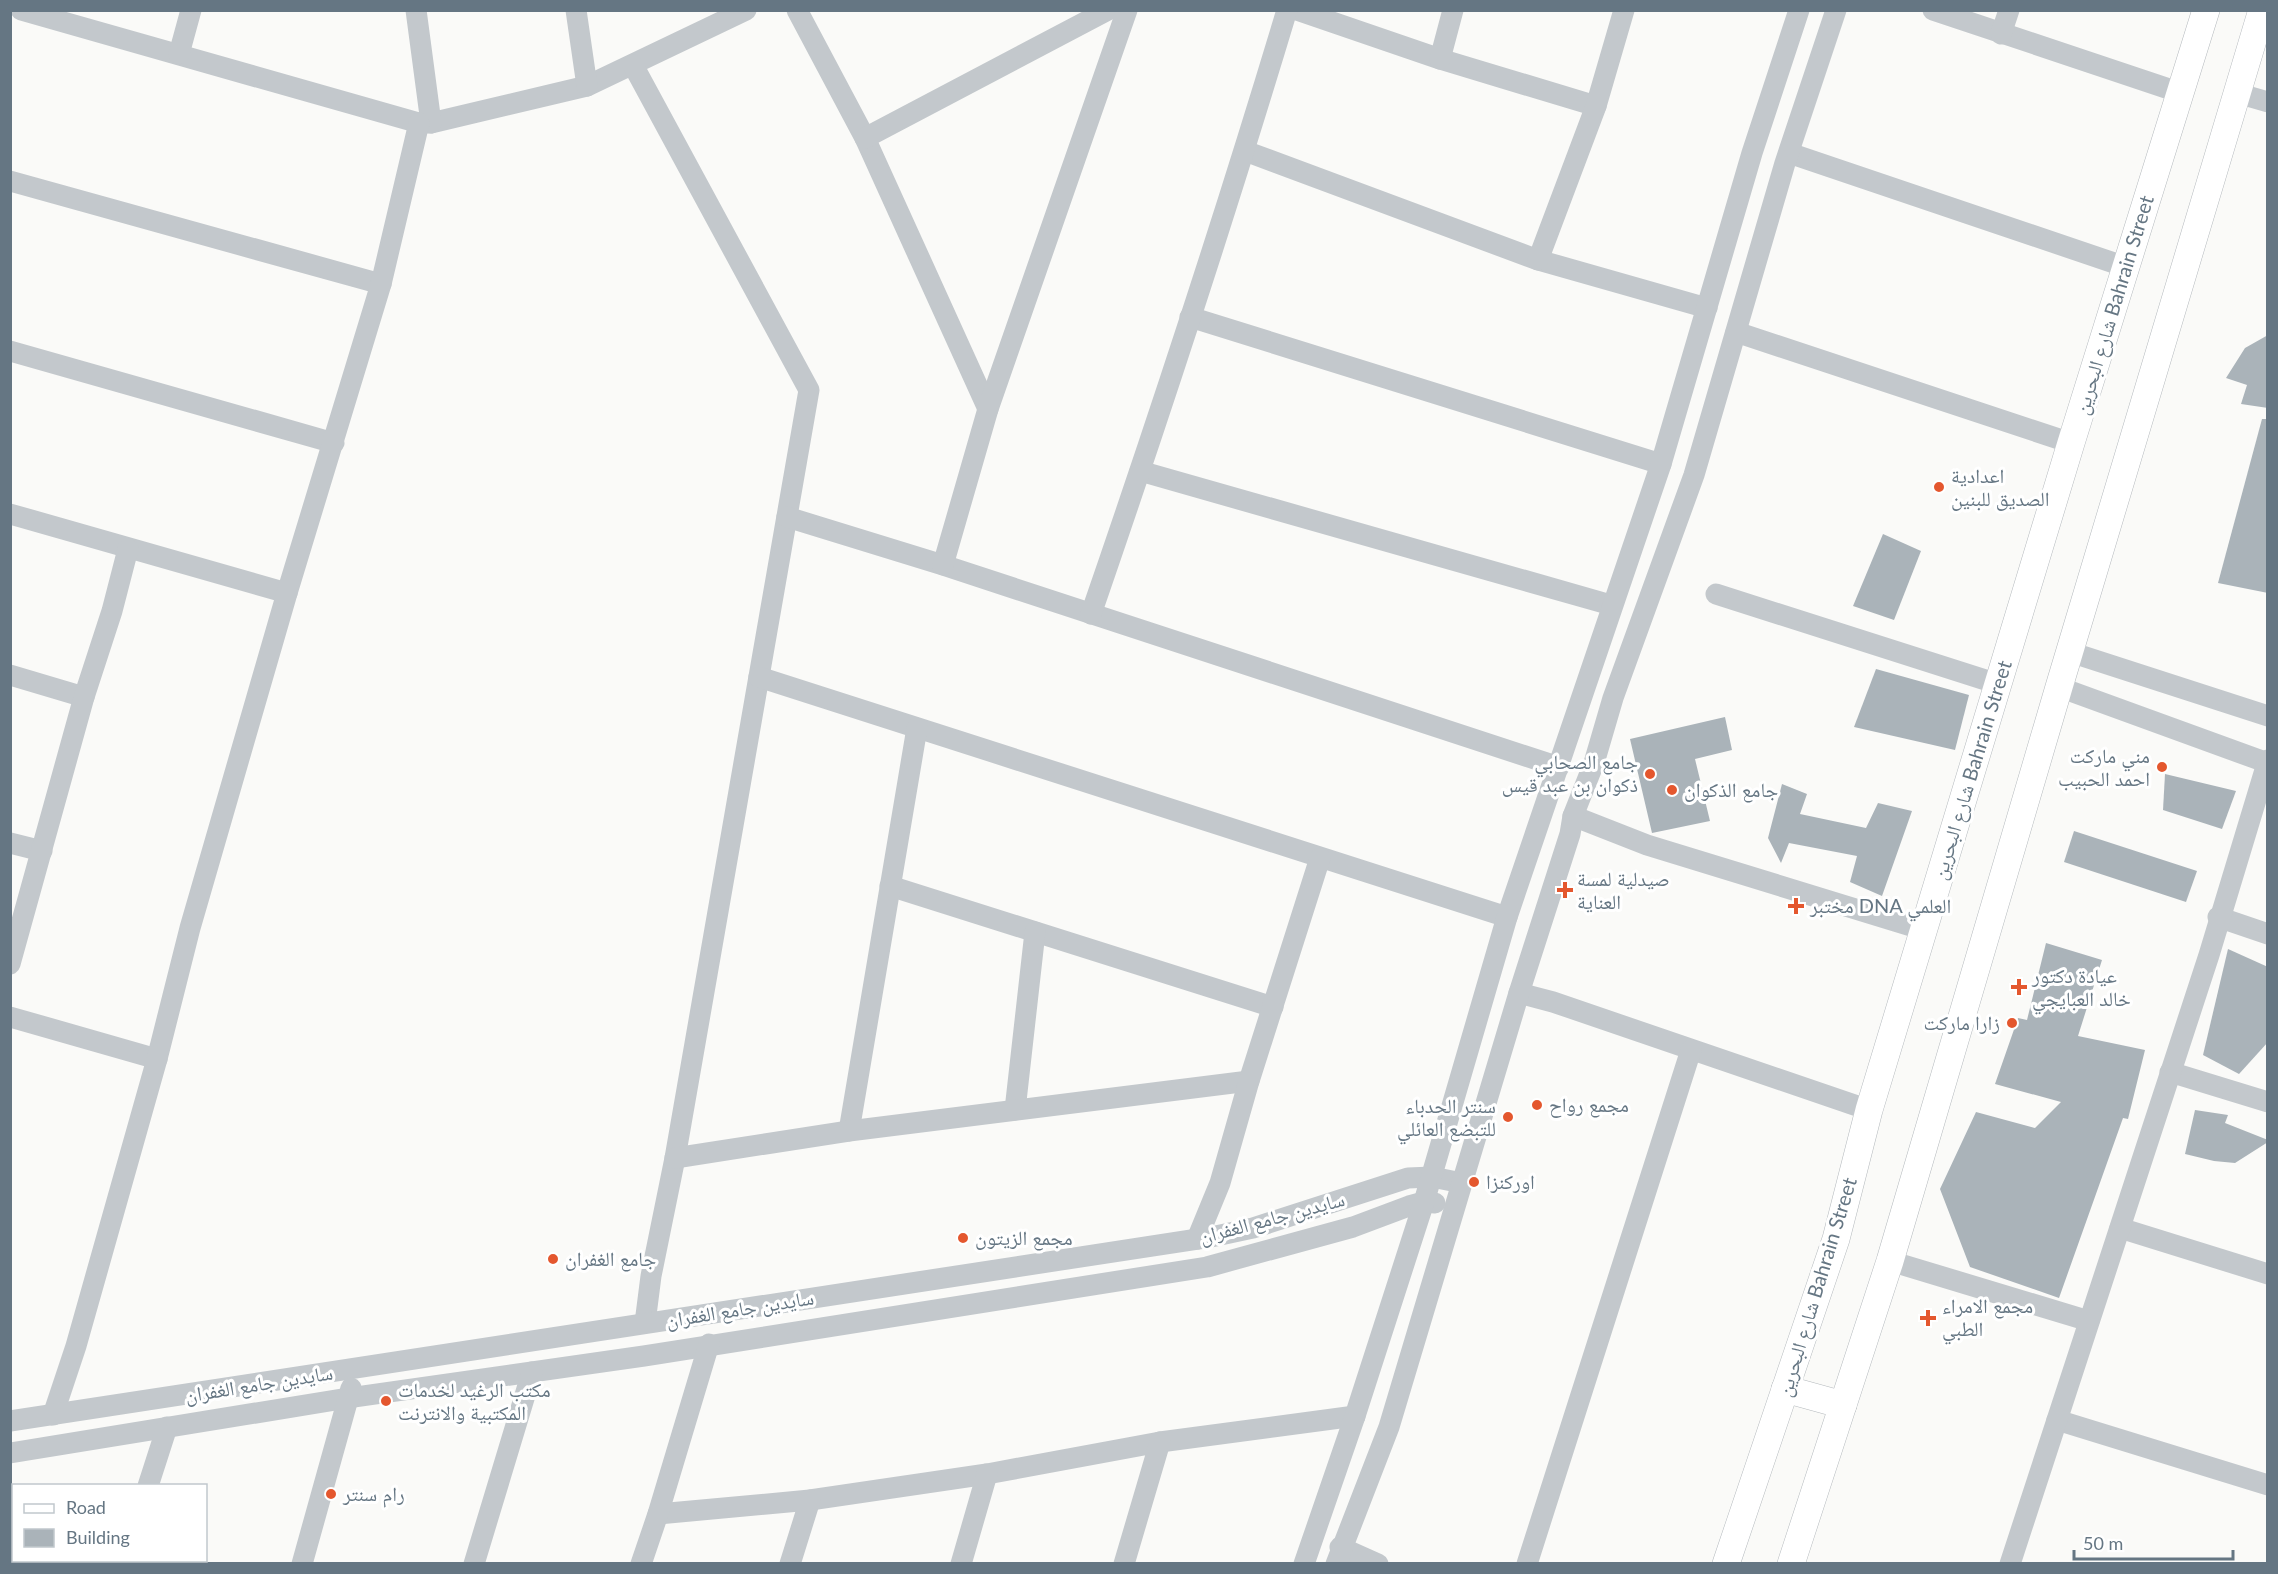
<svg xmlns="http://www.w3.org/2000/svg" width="2278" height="1574" viewBox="0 0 2278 1574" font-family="Lato,'Noto Naskh Arabic',sans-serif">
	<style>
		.building { fill: #aab3b9 }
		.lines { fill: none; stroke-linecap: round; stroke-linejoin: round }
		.major-casing { stroke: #b5babe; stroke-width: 28 }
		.minor { stroke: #c3c8cc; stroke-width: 21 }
		.major { stroke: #fff; stroke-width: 27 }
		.poi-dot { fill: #e4572e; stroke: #fff; stroke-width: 2 }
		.labels { text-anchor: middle; stroke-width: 6; stroke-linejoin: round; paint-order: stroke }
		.street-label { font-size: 20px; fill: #657683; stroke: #fff }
		.poi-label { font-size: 20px; fill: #657683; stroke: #fff; text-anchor: start }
	</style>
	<rect width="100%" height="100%" fill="#fafaf8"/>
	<!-- building -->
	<g class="building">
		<path d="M2268,335V408L2241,404L2247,385L2226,378L2245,348Z"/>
		<path d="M2262,419H2268V593L2218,583Z"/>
		<path d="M1883,534L1921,551L1894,620L1853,606Z"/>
		<path d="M1876,669L1969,695L1955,750L1854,727Z"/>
		<path d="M1725,717L1732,750L1695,759L1710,821L1652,833L1630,739Z"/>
		<path d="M2165,774L2236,791L2222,829L2163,810Z"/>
		<path d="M1782,784L1807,794L1800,814L1866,828L1878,803L1912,811L1882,896L1850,882L1857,856L1789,843L1781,863L1768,838Z"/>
		<path d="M2074,831L2197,871L2186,902L2064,862Z"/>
		<path d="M2046,943L2102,960L2078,1036L2145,1050L2128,1119L2123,1118L2059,1298L1970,1267L1940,1189L1976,1112L2035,1128L2061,1102L1995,1084L2018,1018L2027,1020Z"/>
		<path d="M2228,949L2268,967V1042L2239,1074L2203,1055Z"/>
		<path d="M2195,1110L2228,1115L2225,1123L2268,1140V1142L2235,1163L2214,1161L2185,1154Z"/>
	</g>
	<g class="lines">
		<!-- major casing -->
		<g class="major-casing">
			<g id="major">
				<path d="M1785,1389L1843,1405"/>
				<path d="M1726,1564L1836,1239L1869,1110L2071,443L2206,10"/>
				<path d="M1791,1564L1890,1261L2059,687L2262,10"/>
			</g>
		</g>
		<!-- minor -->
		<g class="minor">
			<path d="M21,10L419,123H431L587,86L746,10"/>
			<path d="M416,10L431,123"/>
			<path d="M576,10L587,86"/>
			<path d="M797,10L865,138L988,409"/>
			<path d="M1297,10L1440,59L1596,106"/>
			<path d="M1933,10L2181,93"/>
			<path d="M2001,34L2009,10"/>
			<path d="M179,54L191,10"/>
			<path d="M1440,59L1453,10"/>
			<path d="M633,65L809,390L675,1158L651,1276L645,1323"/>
			<path d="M2237,93L2268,102"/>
			<path d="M865,138L1108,10"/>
			<path d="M1245,151L1538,260L1707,308"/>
			<path d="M1789,153L2126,267"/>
			<path d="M10,181L381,284"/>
			<path d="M1538,260L1596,106L1624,10"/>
			<path d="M1190,317L1661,464"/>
			<path d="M1736,332L2071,443"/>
			<path d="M10,351L334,443"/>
			<path d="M1140,471L1611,605"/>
			<path d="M10,514L287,593"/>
			<path d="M787,517L943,565L1559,767"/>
			<path d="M943,565L988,409L1127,10"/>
			<path d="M1716,594L1998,684"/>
			<path d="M1091,614C1160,414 1226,213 1287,10"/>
			<path d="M2070,652L2268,716"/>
			<path d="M10,675L84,697"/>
			<path d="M759,677L1507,917"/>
			<path d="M2059,687L2268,763"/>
			<path d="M1573,816L1647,845L1924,930"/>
			<path d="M10,843L42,851"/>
			<path d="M890,886L1273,1007"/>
			<path d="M2218,917L2268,934"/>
			<path d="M10,964L84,697L112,611L128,549"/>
			<path d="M1519,993L1553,1002L1869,1110"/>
			<path d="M10,1017L157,1059"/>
			<path d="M2170,1072L2268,1102"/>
			<path d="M1015,1110L1035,932"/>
			<path d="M849,1131L917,728"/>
			<path d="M675,1158L849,1131L1249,1081"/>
			<path d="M2120,1228L2268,1274"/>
			<path d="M1197,1239L1220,1183L1249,1081L1320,858"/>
			<path d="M1890,1261L2089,1321"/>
			<path d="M53,1415L76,1346L157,1059L190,928L287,593L381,284L419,123"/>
			<path d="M2057,1420L2268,1485"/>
			<path d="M10,1421L1211,1237L1253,1228L1408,1178L1432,1177L1462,1183"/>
			<path d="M10,1453L348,1398L644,1356L1207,1267L1353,1227L1409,1206L1424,1202L1435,1203"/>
			<path d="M148,1486L167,1427"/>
			<path d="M658,1514L810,1500L987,1474L1160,1442L1355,1416"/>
			<path d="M1340,1547L1378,1564"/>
			<path d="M123,1564L124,1560"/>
			<path d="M302,1564L351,1388"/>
			<path d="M474,1564L532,1372"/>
			<path d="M641,1564L658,1514L709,1344"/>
			<path d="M790,1564L810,1500"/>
			<path d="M961,1564L987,1474"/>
			<path d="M1124,1564L1160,1442"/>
			<path d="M1304,1564L1355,1416L1424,1202L1507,917L1661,464L1752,153L1799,10"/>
			<path d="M1336,1564L1389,1427L1519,993L1570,834L1573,816L1594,763L1613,698L1694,475L1785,163L1836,10"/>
			<path d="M1527,1564L1691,1050"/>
			<path d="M2010,1564L2209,955L2268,760"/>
		</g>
		<!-- major -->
		<use href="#major" class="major"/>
	</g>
	<!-- markers -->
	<g class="poi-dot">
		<circle cx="1939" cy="487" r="6"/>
		<circle cx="2162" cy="767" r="6"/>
		<circle cx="1650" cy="774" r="6"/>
		<circle cx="1672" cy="790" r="6"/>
		<path d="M1562 881h6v6h6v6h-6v6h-6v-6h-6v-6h6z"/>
		<path d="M1793 897h6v6h6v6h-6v6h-6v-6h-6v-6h6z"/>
		<path d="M2016 978h6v6h6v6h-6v6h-6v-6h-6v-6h6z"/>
		<circle cx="2012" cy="1023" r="6"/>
		<circle cx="1537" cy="1105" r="6"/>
		<circle cx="1508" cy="1117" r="6"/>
		<circle cx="1474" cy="1182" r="6"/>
		<circle cx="963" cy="1238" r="6"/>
		<circle cx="553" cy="1259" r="6"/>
		<path d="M1925 1309h6v6h6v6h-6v6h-6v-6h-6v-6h6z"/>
		<circle cx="386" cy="1401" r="6"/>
		<circle cx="331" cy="1494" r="6"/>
	</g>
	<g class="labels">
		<!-- street labels -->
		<g class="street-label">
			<text transform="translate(2114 305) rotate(-73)" y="7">شارع البحرين Bahrain Street</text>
			<text transform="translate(1972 770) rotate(-73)" y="7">شارع البحرين Bahrain Street</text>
			<text transform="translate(1272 1218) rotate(-15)" y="7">سايدين جامع الغفران</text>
			<text transform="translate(1817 1287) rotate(-73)" y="7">شارع البحرين Bahrain Street</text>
			<text transform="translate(740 1309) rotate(-9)" y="7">سايدين جامع الغفران</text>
			<text transform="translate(259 1384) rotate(-9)" y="7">سايدين جامع الغفران</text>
		</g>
		<!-- poi labels -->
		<g class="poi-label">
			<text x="1951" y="483">اعدادية<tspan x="1951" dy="23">الصديق للبنين</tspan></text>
			<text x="2150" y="763" text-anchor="end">مني ماركت<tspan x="2150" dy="23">احمد الحبيب</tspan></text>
			<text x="1638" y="769" text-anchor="end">جامع الصحابي<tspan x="1638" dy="23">ذكوان بن عبد قيس</tspan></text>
			<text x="1684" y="797">جامع الذكوان</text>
			<text x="1577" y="886">صيدلية لمسة<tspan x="1577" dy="23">العناية</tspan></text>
			<text x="1810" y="913">مختبر DNA العلمي</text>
			<text x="2032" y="983">عيادة دكتور<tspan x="2032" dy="23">خالد العبايجي</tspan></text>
			<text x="2000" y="1030" text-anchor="end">زارا ماركت</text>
			<text x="1549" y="1112">مجمع رواح</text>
			<text x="1496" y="1113" text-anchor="end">سنتر الحدباء<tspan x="1496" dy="23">للتبضع العائلي</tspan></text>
			<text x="1486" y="1189">اوركنزا</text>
			<text x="975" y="1245">مجمع الزيتون</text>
			<text x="565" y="1266">جامع الغفران</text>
			<text x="1942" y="1313">مجمع الامراء<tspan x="1942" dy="23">الطبي</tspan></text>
			<text x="398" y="1397">مكتب الرغيد لخدمات<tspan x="398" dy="23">المكتبية والانترنت</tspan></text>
			<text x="343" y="1501">رام سنتر</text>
		</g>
	</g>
	<!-- border -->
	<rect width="2278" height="1574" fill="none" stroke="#657683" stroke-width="24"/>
	<!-- legend -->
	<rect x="12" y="1484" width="195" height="78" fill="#ffffff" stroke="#c1c8cd" stroke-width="1.5"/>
	<rect x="24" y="1504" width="30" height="9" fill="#ffffff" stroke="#c1c8cd" stroke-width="1.5"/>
	<text x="66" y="1514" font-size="18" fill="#657683">Road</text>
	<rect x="24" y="1529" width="30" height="18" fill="#aab3b9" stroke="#c1c8cd" stroke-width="1.5"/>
	<text x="66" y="1544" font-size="18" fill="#657683">Building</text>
	<!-- scale -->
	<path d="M2074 1550v9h159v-9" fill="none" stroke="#657683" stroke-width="3"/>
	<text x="2083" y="1550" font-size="18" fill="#657683" stroke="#ffffff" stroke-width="4.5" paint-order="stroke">50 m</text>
</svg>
